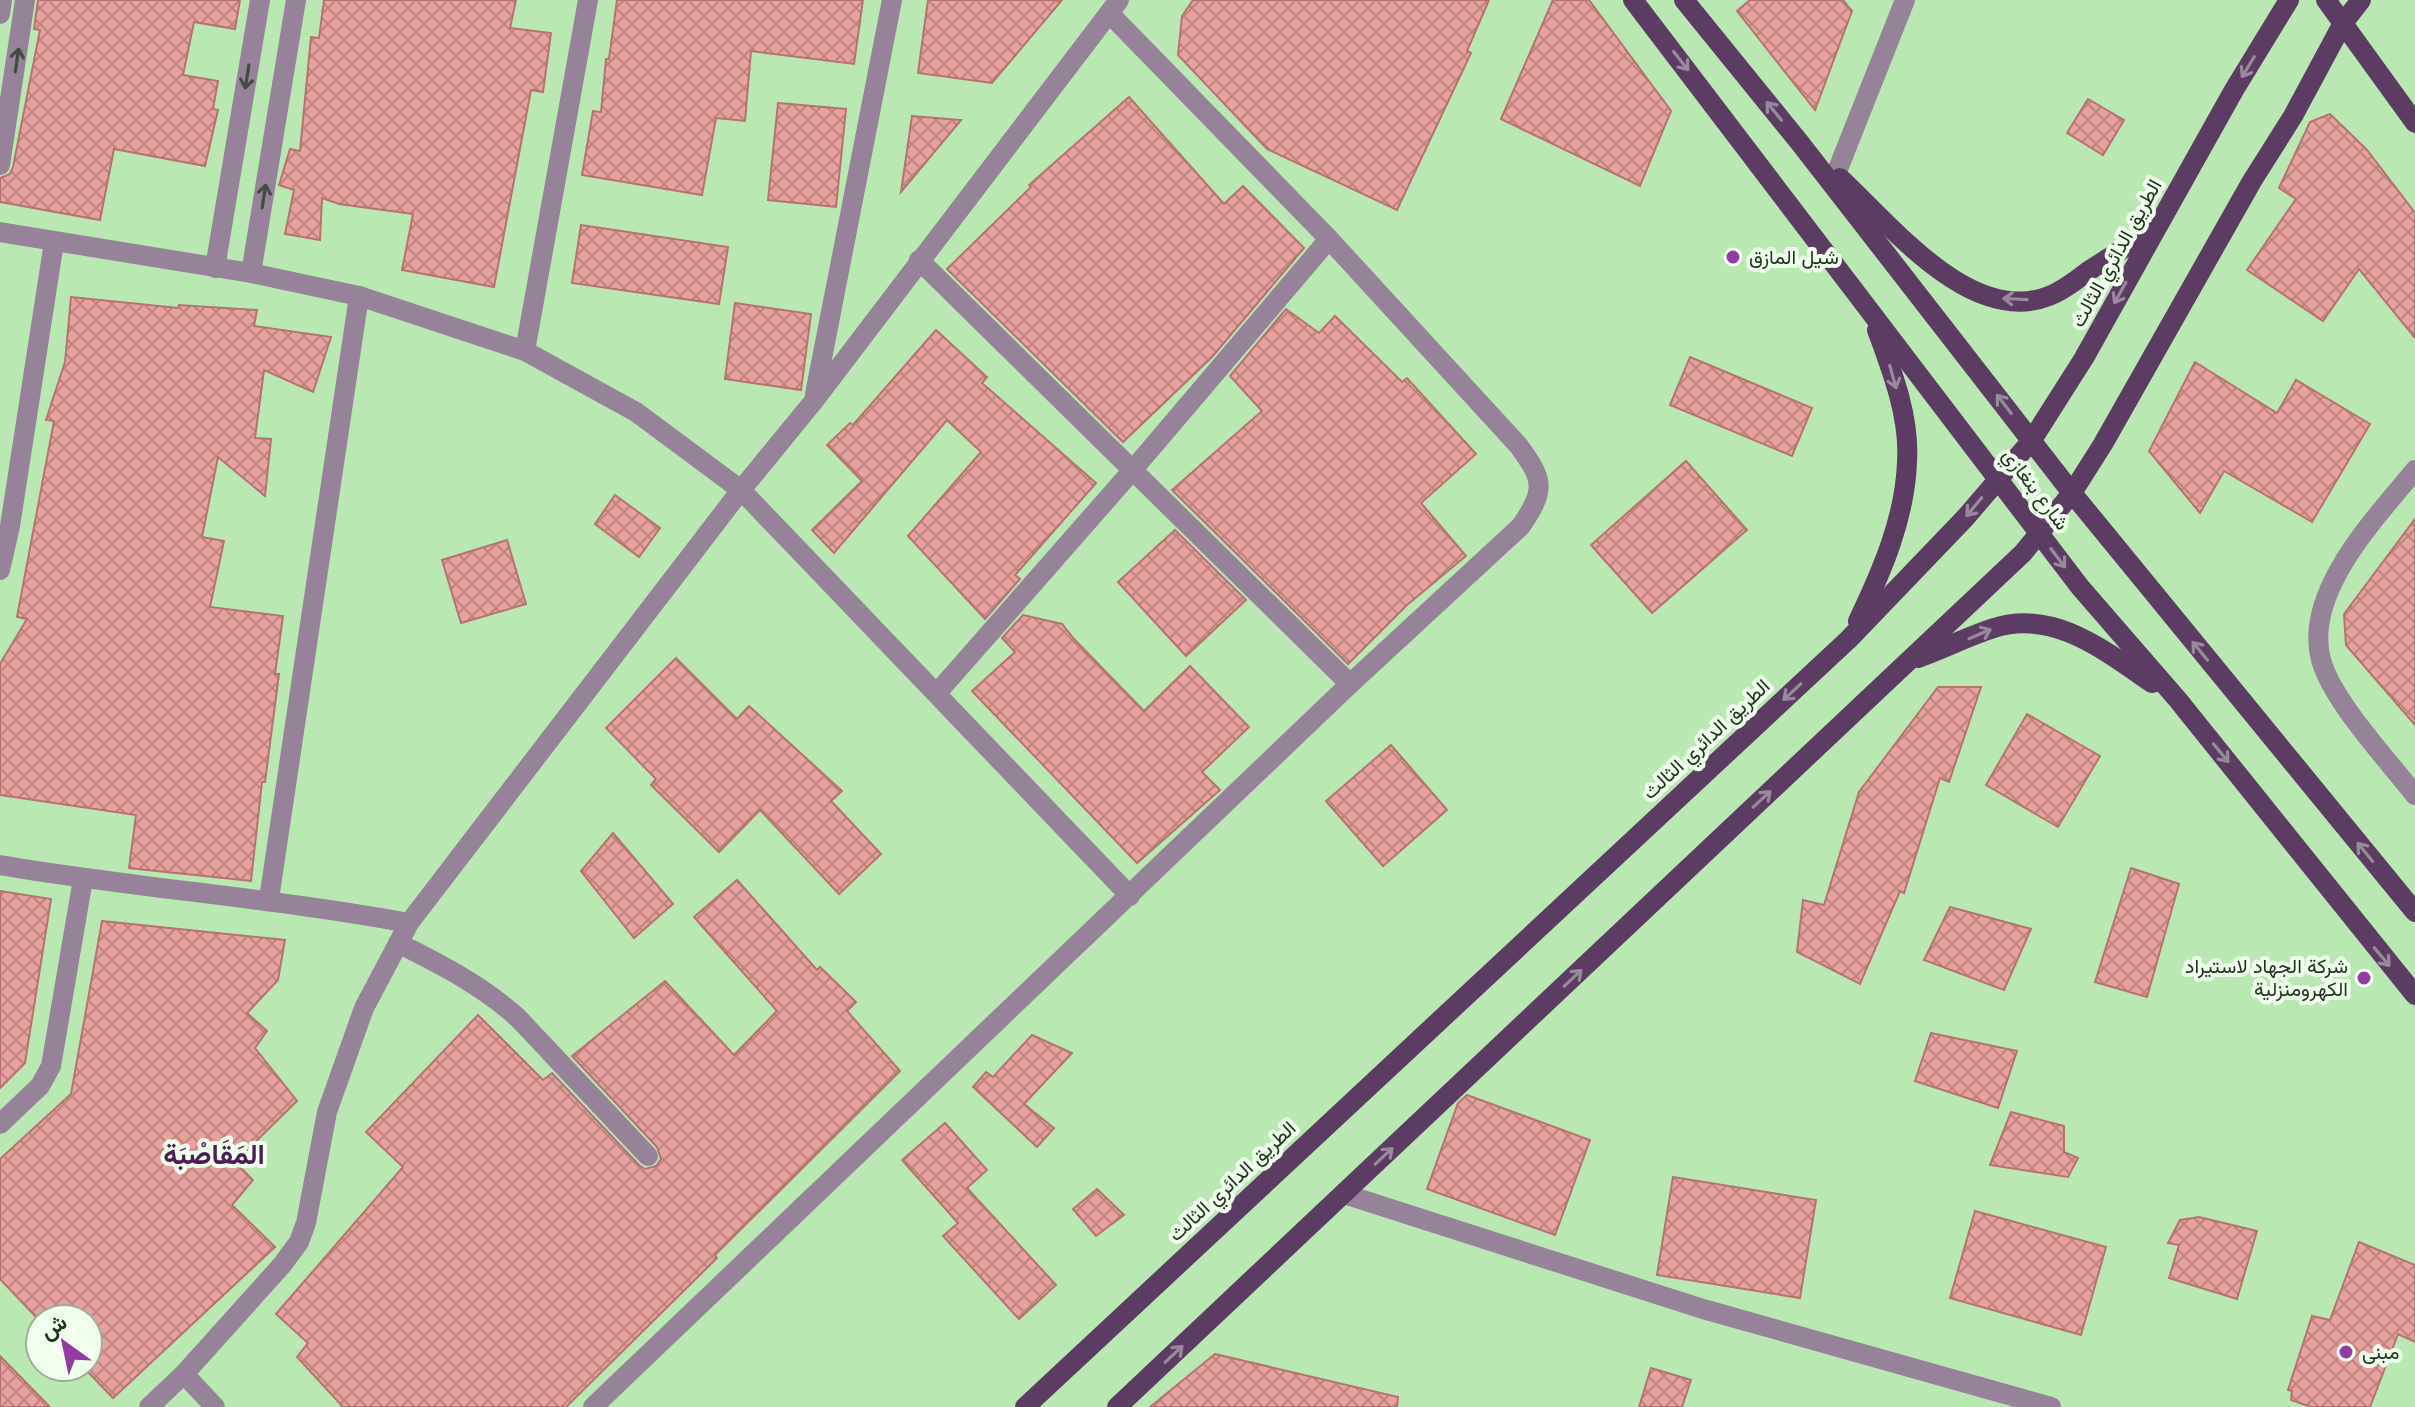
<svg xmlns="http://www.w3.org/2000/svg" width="2415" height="1407" viewBox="0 0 2415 1407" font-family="Poppins,Vazirmatn,sans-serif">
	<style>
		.building { fill: url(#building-cross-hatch); stroke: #b67271; stroke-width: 2 }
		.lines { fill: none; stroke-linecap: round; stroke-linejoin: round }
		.minor { stroke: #968399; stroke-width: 20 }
		.major { stroke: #5d3c64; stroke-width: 20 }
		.oneway { stroke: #434a42 }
		.oneway2 { stroke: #988a9c }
		.poi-dot { fill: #953aa5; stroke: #f1ffef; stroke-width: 3 }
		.labels { text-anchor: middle; stroke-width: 8; stroke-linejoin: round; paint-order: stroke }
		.street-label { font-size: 20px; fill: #1f311c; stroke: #f1ffef }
		.poi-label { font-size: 20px; fill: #1f311c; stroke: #f1ffef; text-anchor: start }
		.district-label { font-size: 28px; font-weight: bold; fill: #4b1f53; stroke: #f1ffef }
	</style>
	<defs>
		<pattern id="building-cross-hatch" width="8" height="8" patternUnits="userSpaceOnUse" patternTransform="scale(2)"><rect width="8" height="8" fill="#e9a19e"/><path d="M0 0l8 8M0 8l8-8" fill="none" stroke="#bc8480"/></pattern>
	</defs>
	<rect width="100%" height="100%" fill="#bae8b3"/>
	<!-- building -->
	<g class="building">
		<path d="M38,0H240L235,29L194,22L183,75L218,81L213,109L218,110L205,166L114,149L100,220L0,202V178L10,174L13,167L40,30L34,29Z"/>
		<path d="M324,0H516L510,28L551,33L543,92L531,90L494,287L402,270L413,214L339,204L322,198L320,240L285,234L294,190L279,185L290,149L300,151L311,37L319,38Z"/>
		<path d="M617,0H863L854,64L751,51L745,121L716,118L702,195L582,175L593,111L601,112L606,59H609Z"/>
		<path d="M928,0H1062L992,83L918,73Z"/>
		<path d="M1193,0H1489L1467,51L1471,53L1397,210L1267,149L1178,55L1182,16Z"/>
		<path d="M1553,0H1589L1671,111L1640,186L1501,119Z"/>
		<path d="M1750,0H1843L1852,11L1815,110L1737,11Z"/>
		<path d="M1129,97L1224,204L1243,186L1304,248L1212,357L1123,442L947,269L1031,187L1029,185Z"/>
		<path d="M2088,99L2124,120L2103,155L2067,133Z"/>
		<path d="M778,103L846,109L836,207L768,200Z"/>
		<path d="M2330,114L2367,150L2415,213V338L2359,269L2323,321L2247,270L2296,199L2279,188L2310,122Z"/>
		<path d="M912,116L961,120L901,192Z"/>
		<path d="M581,225L728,247L719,304L572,283Z"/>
		<path d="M71,297L178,308L179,305L257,310L254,326L331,337L313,392L264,370L255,438L271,439L265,496L218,457L202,537L224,541L210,607L283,616L275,674H279L265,782H262L251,881L129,868L136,815L0,795V664L27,619L17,617L54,421L46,420L65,362Z"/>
		<path d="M735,303L811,314L801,390L725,379Z"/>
		<path d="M1286,309L1319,333L1335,316L1402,382L1407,378L1476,454L1421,503L1466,556L1407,605L1348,664L1172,490L1262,411L1230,376Z"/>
		<path d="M936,330L987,377L982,383L1096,483L1015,575L1020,579L985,619L908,536L981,452L947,420L834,553L812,530L862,481L827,445L850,423L853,425Z"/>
		<path d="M1690,357L1812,408L1792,456L1670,405Z"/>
		<path d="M2195,362L2277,413L2296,380L2370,424L2312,522L2224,471L2200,513L2149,451Z"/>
		<path d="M1686,461L1747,530L1652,613L1591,545Z"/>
		<path d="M615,495L660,528L639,557L595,524Z"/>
		<path d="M2415,519V725L2346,645L2344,614Z"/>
		<path d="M1175,530L1246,600L1186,656L1118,582Z"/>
		<path d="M507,540L526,604L461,623L442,560Z"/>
		<path d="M1023,615L1062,624L1074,639L1144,711L1190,666L1249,727L1202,772L1220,790L1137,863L972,691L1015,652L1002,638Z"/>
		<path d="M676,658L737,719L749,706L842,791L831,801L881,854L839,894L760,810L719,852L651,785L656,779L606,728Z"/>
		<path d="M1938,687H1981L1949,782L1940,778L1904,893L1900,891L1860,984L1797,952L1803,900L1824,905L1859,792Z"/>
		<path d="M2027,714L2100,756L2058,827L1986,785Z"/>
		<path d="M1391,745L1447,810L1383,866L1326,801Z"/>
		<path d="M613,833L673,904L634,938L581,871Z"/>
		<path d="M2131,868L2179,884L2147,997L2095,982Z"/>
		<path d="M737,880L817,970L820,967L856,1002L847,1011L900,1071L715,1255L717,1258L566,1407H343L297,1357L308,1343L276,1314L403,1167L366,1132L478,1015L543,1080L552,1073L639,1165L645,1169L656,1166L661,1159L657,1147L572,1056L665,981L734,1055L777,1011L694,917Z"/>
		<path d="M0,891L51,899L25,1063L0,1088Z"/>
		<path d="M1950,907L2031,929L2004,990L1924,960Z"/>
		<path d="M102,921L285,940L278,980L247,1013L267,1031L255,1048L297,1101L235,1162L253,1180L232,1205L275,1247L113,1398L88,1372V1319H38L0,1279V1159L71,1094Z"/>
		<path d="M1931,1033L2017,1051L1998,1108L1915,1081Z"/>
		<path d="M1032,1035L1072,1053L1024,1104L1054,1128L1037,1147L973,1087L986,1072L993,1077Z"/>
		<path d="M1467,1095L1590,1140L1555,1235L1427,1189L1458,1103Z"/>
		<path d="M2011,1112L2064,1126V1152L2078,1158L2068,1177L1990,1165Z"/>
		<path d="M945,1123L987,1170L967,1188L1056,1285L1019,1319L943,1236L958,1223L902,1160Z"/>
		<path d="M1673,1177L1816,1200L1800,1298L1657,1275Z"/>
		<path d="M1097,1189L1124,1215L1096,1236L1073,1209Z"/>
		<path d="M1975,1211L2106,1247L2081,1335L1950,1298Z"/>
		<path d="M2199,1217L2257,1231L2237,1299L2169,1278L2179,1245L2168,1243L2180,1220Z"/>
		<path d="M2359,1242L2415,1265V1342L2398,1334L2370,1407H2311L2291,1400L2292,1391L2288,1390L2312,1316L2330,1320Z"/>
		<path d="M1215,1354L1398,1397L1397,1407H1150Z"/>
		<path d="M0,1356L50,1407H0Z"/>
		<path d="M1651,1368L1691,1380L1682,1407H1639Z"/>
	</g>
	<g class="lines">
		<!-- minor -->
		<g class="minor">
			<path d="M0,14L2,0"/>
			<path d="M0,165L25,0"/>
			<path d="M1836,174L1905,0"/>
			<path d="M0,232L251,273L359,296L525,351L636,412L741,490L1130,896"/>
			<path d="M919,260L1350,684"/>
			<path d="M215,268L260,0"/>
			<path d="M251,273L296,0"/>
			<path d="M525,351L588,0"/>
			<path d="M815,394L892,0"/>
			<path d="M2415,470C2376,518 2303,592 2321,660C2333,702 2387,759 2415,795"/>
			<path d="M0,570L10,526L54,242"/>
			<path d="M937,693L1131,472L1329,239"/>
			<path d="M0,865C136,888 273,898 409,923L741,490L813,402L1119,0"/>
			<path d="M269,899L359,296"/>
			<path d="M398,943C440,964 483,986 518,1018L648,1156"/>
			<path d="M0,1124L40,1086L51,1066L83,879"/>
			<path d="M1344,1194L1703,1309L2051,1407"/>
			<path d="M184,1374L215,1407"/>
			<path d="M149,1407L184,1374L282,1265L299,1242L306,1223L327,1112L364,1008L409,923"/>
			<path d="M593,1407L1350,684L1521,526C1546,489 1544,480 1518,445L1329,239L1109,13"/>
		</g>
		<!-- major -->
		<g class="major">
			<path d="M1633,0L2080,587L2178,700L2415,995"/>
			<path d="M1684,0L1800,143L2072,493L2415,912"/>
			<path d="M2326,0L2415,123"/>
			<path d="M1840,178C1890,224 1971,327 2049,296C2065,290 2077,279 2090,270C2111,256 2132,244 2153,230"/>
			<path d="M1858,621C1882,571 1905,518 1907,462C1910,417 1892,371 1877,330"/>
			<path d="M1918,658C1944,649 1968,636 1994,628C2054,609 2105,651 2152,683"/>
			<path d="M1025,1407L1849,639L1966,517L2032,440L2084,358L2234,90L2289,0"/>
			<path d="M1117,1407L2023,553L2072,493L2103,444L2252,181L2293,116L2343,23L2361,0"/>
		</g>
	</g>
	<!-- one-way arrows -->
	<defs><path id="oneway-shaft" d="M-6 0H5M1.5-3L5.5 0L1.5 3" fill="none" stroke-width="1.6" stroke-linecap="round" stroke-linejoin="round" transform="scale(2)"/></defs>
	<g class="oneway">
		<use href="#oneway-shaft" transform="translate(17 60) rotate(-82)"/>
		<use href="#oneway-shaft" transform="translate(247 77) rotate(99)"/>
		<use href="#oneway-shaft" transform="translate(264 196) rotate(-81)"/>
	</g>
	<g class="oneway2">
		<use href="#oneway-shaft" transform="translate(1681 61) rotate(52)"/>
		<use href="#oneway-shaft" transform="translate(2248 67) rotate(121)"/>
		<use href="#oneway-shaft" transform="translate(1774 111) rotate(-129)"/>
		<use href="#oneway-shaft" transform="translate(2120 293) rotate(119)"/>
		<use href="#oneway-shaft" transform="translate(2015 299) rotate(-177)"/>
		<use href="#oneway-shaft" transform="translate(1893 377) rotate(74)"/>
		<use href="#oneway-shaft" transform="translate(2004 404) rotate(-127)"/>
		<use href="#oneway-shaft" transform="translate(1974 507) rotate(130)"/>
		<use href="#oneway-shaft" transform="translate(2058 558) rotate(53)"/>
		<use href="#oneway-shaft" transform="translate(1980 634) rotate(-23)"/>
		<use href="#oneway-shaft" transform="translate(2200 651) rotate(-129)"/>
		<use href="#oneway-shaft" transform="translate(1792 692) rotate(137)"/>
		<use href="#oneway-shaft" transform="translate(2221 753) rotate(51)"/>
		<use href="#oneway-shaft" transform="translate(1762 799) rotate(-43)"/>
		<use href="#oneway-shaft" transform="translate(2365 852) rotate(-129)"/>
		<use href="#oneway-shaft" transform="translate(2382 957) rotate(50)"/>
		<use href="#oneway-shaft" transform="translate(1573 978) rotate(-43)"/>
		<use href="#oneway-shaft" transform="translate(1384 1156) rotate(-43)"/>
		<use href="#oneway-shaft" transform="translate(1174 1354) rotate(-43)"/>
	</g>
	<!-- markers -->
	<g class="poi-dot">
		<circle cx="1733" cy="257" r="8"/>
		<circle cx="2364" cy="978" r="8"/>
		<circle cx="2346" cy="1352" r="8"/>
	</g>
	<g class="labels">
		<!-- street labels -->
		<g class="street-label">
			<text transform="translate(2116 253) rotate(-61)" y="7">الطريق الدائري الثالث</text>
			<text transform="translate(2036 489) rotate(53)" y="7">شارع بنغازي</text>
			<text transform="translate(1706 739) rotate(-43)" y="7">الطريق الدائري الثالث</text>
			<text transform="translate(1232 1181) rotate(-43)" y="7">الطريق الدائري الثالث</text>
		</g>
		<!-- poi labels -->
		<g class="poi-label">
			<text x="1749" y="264">شيل المازق</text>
			<text x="2348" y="973" text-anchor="end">شركة الجهاد لاستيراد<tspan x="2348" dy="23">الكهرومنزلية</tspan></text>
			<text x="2362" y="1359">مبنى</text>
		</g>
		<!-- district labels -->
		<g class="district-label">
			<text x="214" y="1164">المَقَاصْبَة</text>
		</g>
	</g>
	<!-- north arrow -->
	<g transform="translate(64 1343) rotate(327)"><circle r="38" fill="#f1ffef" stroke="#9dad9b" stroke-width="2"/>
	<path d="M0-6L14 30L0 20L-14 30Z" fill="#953aa5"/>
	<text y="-12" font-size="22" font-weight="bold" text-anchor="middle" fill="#1f311c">ش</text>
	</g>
</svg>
